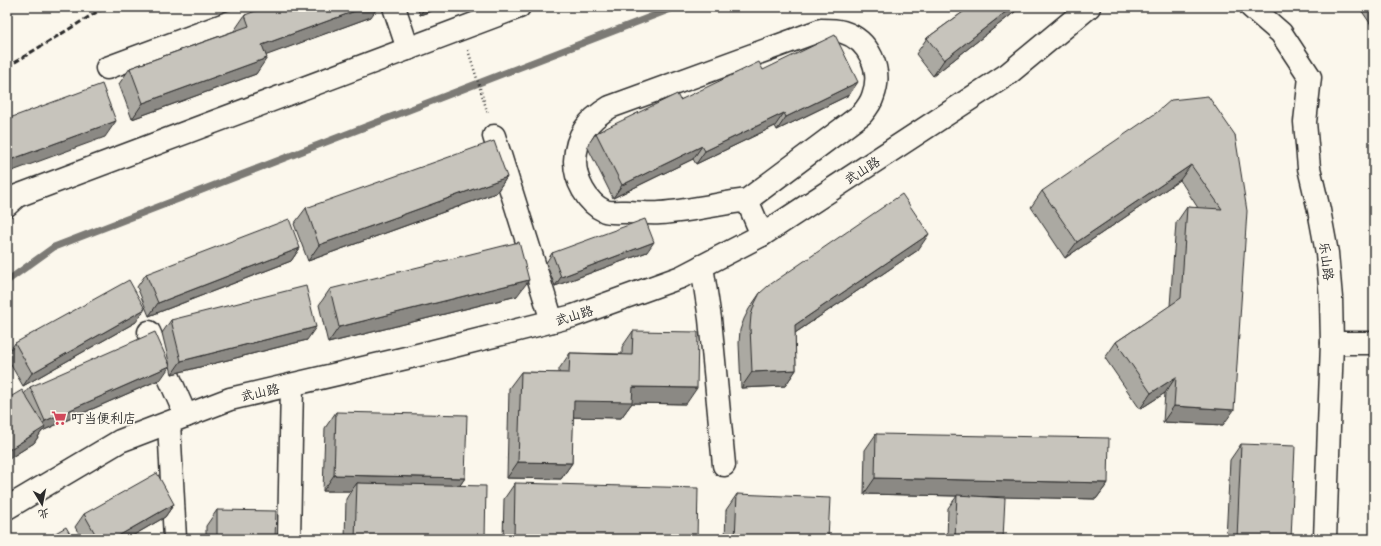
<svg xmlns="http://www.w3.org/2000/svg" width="1381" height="546" viewBox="0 0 1381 546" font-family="'Indie Flower','LXGW WenKai TC',sans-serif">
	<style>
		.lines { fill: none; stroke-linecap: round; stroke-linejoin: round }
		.stream { stroke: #7b7a75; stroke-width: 7 }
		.minor-casing { stroke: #2b2b2b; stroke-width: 25 }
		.major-casing { stroke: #2b2b2b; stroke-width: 25 }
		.path { stroke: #2b2b2b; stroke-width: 2.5; stroke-dasharray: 1 3; stroke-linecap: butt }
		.minor { stroke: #fbf7ec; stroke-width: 22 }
		.major { stroke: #fbf7ec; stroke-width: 22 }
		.rail { stroke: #2b2b2b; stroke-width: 3; stroke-dasharray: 6 3; stroke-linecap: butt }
		.wall { fill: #aba9a2; stroke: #2b2b2b }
		.shaded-wall { fill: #8b8984; stroke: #2b2b2b }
		.building { fill: #c7c4bc; stroke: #2b2b2b }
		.labels { text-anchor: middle; stroke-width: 3.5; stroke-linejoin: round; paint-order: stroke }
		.street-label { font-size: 13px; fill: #2b2b2b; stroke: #fbf7ec }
		.poi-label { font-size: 13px; fill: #2b2b2b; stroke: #fbf7ec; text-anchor: start }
	</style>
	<rect width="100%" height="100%" fill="#fbf7ec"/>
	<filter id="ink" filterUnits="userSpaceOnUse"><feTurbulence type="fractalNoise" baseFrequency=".025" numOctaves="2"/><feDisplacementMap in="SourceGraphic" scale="8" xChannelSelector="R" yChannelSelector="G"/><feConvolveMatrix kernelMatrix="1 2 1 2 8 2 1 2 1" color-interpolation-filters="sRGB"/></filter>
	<g filter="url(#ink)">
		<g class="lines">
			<!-- stream -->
			<path class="stream" d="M7,281L54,247L676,7"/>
			<!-- minor casing -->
			<g class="minor-casing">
				<g id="minor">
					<path d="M394,7L408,49"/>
					<path d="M1251,7L1281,33L1310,77L1305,122L1309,168L1319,210L1327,253L1331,298L1332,343L1325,539"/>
					<path d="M107,68L271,7"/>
					<path d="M494,136L552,321"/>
					<path d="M747,200C718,204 689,211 660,213C649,214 637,212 626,212C620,212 610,213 605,211C586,203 575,179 575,161C576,135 588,120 610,107L821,30C828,30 836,30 843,32C869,40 883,70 873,96C871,103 867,108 862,114L747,200L762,235"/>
					<path d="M7,205L17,196L519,7"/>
					<path d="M702,266L710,319L724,465"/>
					<path d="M149,332L186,416"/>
					<path d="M1332,343H1374"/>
					<path d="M169,423L175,539"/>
					<path d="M289,539L292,385"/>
				</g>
			</g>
			<!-- major casing -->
			<g class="major-casing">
				<path id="major" d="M7,508L120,441L230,399L406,358L573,316L681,277L762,235L1008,74L1089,7"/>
			</g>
			<!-- path -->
			<path class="path" d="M468,50L488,114"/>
			<!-- minor -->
			<use href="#minor" class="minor"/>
			<!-- major -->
			<use href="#major" class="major"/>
			<!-- rail -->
			<path class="rail" d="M7,67L105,7"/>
		</g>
		<!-- wall -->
		<g class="wall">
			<path d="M417,7H442L420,15Z"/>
			<path d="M970,7H1021L933,76L916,54L927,38Z"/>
			<path d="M1359,7H1374V29Z"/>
			<path d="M245,15L371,17L266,55L256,74L132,119L119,84L130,68L234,31Z"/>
			<path d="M763,70L849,95L777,130L775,126L696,164L693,159L613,198L587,146L596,133L680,100Z"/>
			<path d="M1235,135L1223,425L1163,422L1165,393L1140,409L1105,358L1116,342L1170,306L1176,223L1187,207L1198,208L1180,180L1065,258L1031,207L1042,191Z"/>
			<path d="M507,177L496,193L308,261L294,224L306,208Z"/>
			<path d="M300,248L291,261L149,316L137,287L146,274Z"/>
			<path d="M918,250L795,333L796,370L785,386L741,388L739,343L740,330L744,319L749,309L760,293Z"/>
			<path d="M647,252L555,286L546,263L552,253Z"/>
			<path d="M330,289L517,296L328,343L319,305Z"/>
			<path d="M171,320L307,340L172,374L162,333Z"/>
			<path d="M136,322L23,386L8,360L7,362V355L15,343Z"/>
			<path d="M633,331L686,404L632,403L621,418L573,417L572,463L561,479L507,478L509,388L521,372L559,373V369L570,353L622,354V347Z"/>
			<path d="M161,379L42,431L34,443L7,460V399L24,394L30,387Z"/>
			<path d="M336,412L465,478L460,485L485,539H345L346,499L351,491H323L325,428Z"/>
			<path d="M876,434L1108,483L1096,499L974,496L1003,539H947L948,508L957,496L864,494L865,450Z"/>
			<path d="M1241,444L1291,539H1226L1230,460Z"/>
			<path d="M515,483L697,539H503L504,499Z"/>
			<path d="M737,494L828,539H725L726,510Z"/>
			<path d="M174,504L165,517L127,539H82L75,527L84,514Z"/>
			<path d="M217,510L275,539H206V526Z"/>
		</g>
		<!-- shaded-wall -->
		<g class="shaded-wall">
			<path d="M366,7H378L371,17L251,61L262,45Z"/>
			<path d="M425,7H442L420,15Z"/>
			<path d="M1012,7H1021L933,76L944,60Z"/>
			<path d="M267,58L256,74L132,119L143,103Z"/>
			<path d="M858,82L849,95L777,130L786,117Z"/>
			<path d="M784,113L775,126L696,164L705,151Z"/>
			<path d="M116,121L105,137L7,173V161Z"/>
			<path d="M702,146L693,159L613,198L622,185Z"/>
			<path d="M1191,165L1180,180L1065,258L1077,242Z"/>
			<path d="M507,177L496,193L308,261L319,245Z"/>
			<path d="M929,234L918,250L783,341L795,325Z"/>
			<path d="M654,242L647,252L555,286L561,277Z"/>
			<path d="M300,248L291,261L149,316L158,303Z"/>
			<path d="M529,280L517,296L328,343L339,327Z"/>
			<path d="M145,309L136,322L23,386L32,373Z"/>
			<path d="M316,327L307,340L172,374L181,361Z"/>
			<path d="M170,366L161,379L42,431L34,443L7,460V451L36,433L45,421Z"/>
			<path d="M796,370L785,386L741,388L752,372Z"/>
			<path d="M1176,377L1165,393L1140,409L1151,393Z"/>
			<path d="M633,387L697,388L686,404L632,403L621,418L563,417L574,401Z"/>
			<path d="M1174,406L1234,410L1223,425L1163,422Z"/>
			<path d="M518,462L572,463L561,479L507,478Z"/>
			<path d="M334,475L465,478L454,494L357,483L351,491H323Z"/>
			<path d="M875,478L1108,483L1096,499L864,494Z"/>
			<path d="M174,504L165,517L127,539H113Z"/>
		</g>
		<!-- building -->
		<g class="building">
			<path d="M266,7H366L262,45L267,58L143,103L130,68L249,26L245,15Z"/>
			<path d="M970,7H1012L944,60L927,38Z"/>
			<path d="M835,35L858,82L786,117L784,113L705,151L702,146L622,185L596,133L677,94L680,100L759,62L763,70Z"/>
			<path d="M102,84L116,121L7,161V119Z"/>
			<path d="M1208,96L1235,135L1247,211L1234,410L1174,406L1176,377L1151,393L1116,342L1181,298L1187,207L1222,209L1191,165L1077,242L1042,191L1156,113L1171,100Z"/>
			<path d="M494,141L507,177L319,245L306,208Z"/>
			<path d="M902,194L929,234L795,325L796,370L752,372L750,327L751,315L755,303L760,293L768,286Z"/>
			<path d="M289,219L300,248L158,303L146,274Z"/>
			<path d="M645,219L654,242L561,277L552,253Z"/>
			<path d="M519,242L529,280L339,327L330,289Z"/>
			<path d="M129,280L145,309L32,373L15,343Z"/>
			<path d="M306,286L316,327L181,361L171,320Z"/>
			<path d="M633,331L698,332L697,388L633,387L632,402L574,401L572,463L518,462L521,372L569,373L570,353L632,355Z"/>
			<path d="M155,332L170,366L45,421L30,387Z"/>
			<path d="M7,355L10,359L7,360Z"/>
			<path d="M22,390L45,427L7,451V399Z"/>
			<path d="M336,412L467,415L465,478L334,475Z"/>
			<path d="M876,434L1109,438L1108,483L875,478Z"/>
			<path d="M1241,444L1295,446L1291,539H1237Z"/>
			<path d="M157,473L174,504L113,539H98L84,514Z"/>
			<path d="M357,483L486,486L485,539H355Z"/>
			<path d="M515,483L698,488L697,539H514Z"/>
			<path d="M737,494L830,498L828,539H735Z"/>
			<path d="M957,495L1005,498L1003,539H955Z"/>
			<path d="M217,510L276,511L275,539H217Z"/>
			<path d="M66,527L73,539H45Z"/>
		</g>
	</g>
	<!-- icons -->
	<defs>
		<g id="supermarket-bare" transform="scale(1.2)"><path d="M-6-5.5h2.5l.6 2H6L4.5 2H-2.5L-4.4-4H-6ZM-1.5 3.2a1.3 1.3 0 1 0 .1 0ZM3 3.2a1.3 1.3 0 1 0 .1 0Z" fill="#d1495b" stroke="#fbf7ec" stroke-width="2.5" paint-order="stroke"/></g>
	</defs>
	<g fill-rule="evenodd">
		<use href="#supermarket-bare" x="59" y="418"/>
	</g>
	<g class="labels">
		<!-- street labels -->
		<g class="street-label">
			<text transform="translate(862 170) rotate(-33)" y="5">武山路</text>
			<text transform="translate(1327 261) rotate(83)" y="5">乐山路</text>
			<text transform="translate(574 315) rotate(-17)" y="5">武山路</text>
			<text transform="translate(260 392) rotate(-13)" y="5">武山路</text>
		</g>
		<!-- poi labels -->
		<g class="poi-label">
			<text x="71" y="423">叮当便利店</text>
		</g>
	</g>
	<!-- margin -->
	<rect width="1381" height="546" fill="none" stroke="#fbf7ec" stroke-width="24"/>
	<rect x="12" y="12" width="1357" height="522" fill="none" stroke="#2b2b2b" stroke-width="1.5" filter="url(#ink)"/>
	<!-- north arrow -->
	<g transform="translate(42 504) rotate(170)" stroke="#fbf7ec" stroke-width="3" paint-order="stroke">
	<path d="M0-3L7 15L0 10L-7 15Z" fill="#2b2b2b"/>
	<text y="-6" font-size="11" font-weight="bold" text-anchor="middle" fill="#2b2b2b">北</text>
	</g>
</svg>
